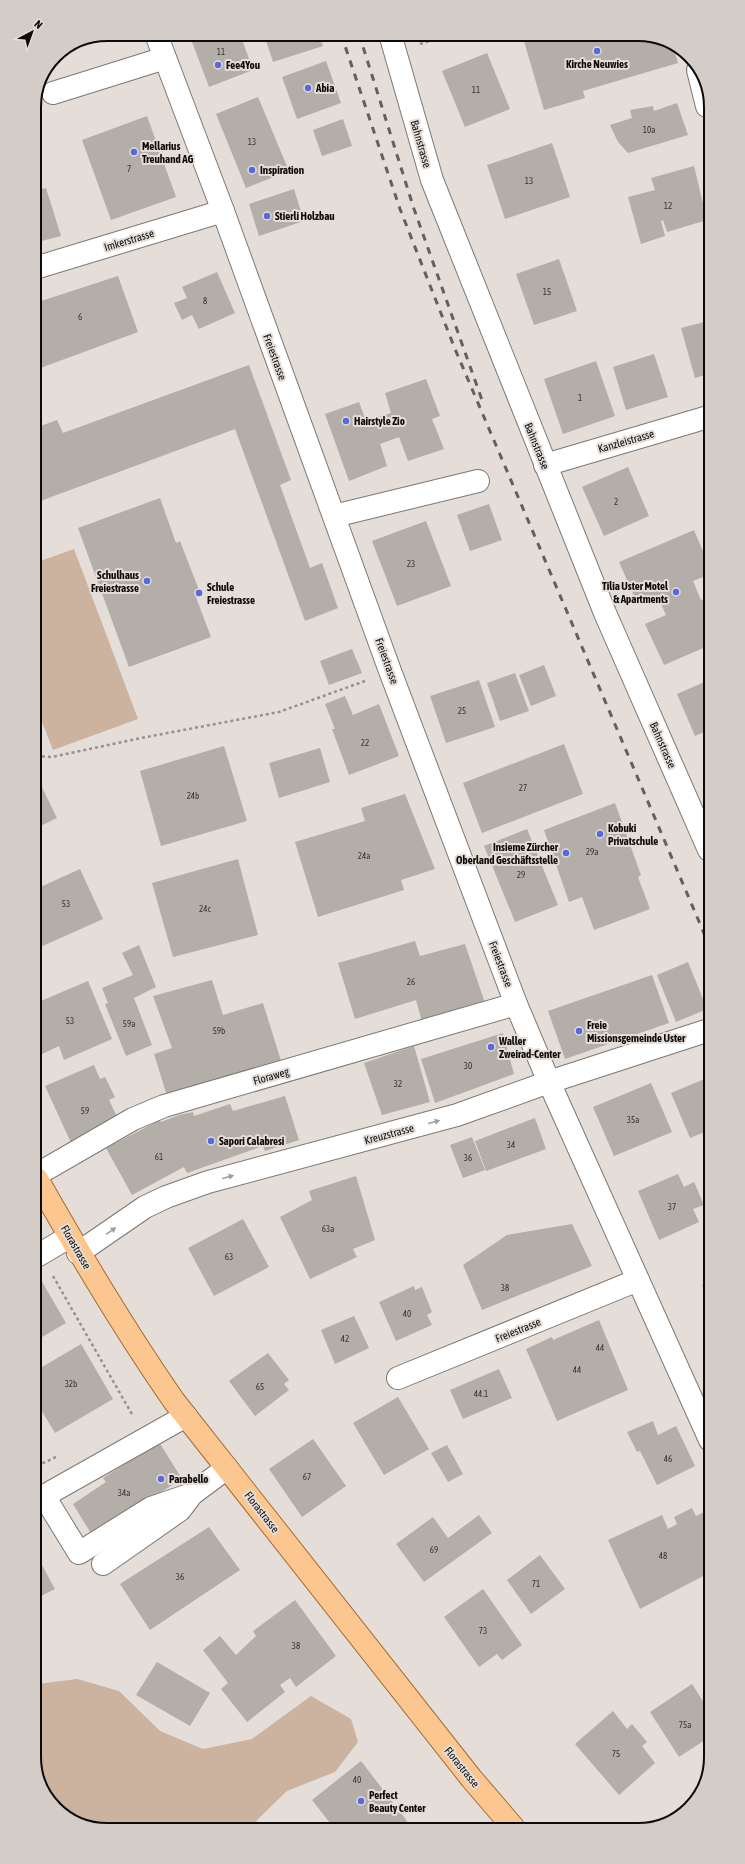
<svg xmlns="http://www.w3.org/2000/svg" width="745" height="1864" viewBox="0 0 745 1864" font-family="'Asap Condensed',sans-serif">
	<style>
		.green { fill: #cbb39f }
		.building { fill: #b4aea8 }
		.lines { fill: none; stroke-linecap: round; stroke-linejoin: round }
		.minor-casing { stroke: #7e7873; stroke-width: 24 }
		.major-casing { stroke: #a66c31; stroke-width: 24 }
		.path { stroke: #97918d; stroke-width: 2.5; stroke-dasharray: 3 3; stroke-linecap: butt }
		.minor { stroke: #fff; stroke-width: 22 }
		.major { stroke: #fbc690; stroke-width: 22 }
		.rail { stroke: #64605d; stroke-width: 3; stroke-dasharray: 7 7; stroke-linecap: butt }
		.oneway { fill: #9e9d9d }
		.poi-dot { fill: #5769df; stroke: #e4ddd8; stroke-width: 1.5 }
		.labels { text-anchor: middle; stroke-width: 4; stroke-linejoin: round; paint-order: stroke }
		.number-label { font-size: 9px; fill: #373431 }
		.poi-label { font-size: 11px; font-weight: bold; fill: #0d0b09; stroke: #e4ddd8; text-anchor: start }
		.street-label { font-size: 11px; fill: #0d0b09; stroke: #e4ddd8 }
		.rim { fill: none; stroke: #0d0b09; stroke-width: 2 }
	</style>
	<rect width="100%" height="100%" fill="#e4ddd8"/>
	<!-- green -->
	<g class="green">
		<path d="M74,549L138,719L53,750L35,704V563Z"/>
		<path d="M77,1679L119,1691L160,1731L203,1749L252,1739L311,1696L351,1719L358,1742L335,1772L287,1791L258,1819L251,1829L102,1830L62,1815L38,1780V1684Z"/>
	</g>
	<!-- building -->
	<g class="building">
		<path d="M189,34H240L253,70L209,87Z"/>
		<path d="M264,34H319L323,46L273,62Z"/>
		<path d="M522,34H643L673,46L678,63L583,91L585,98L544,110Z"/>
		<path d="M487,53L510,109L465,127L442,71Z"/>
		<path d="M326,61L341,103L297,119L282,77Z"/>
		<path d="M258,97L289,171L246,188L216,114Z"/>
		<path d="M677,103L688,135L628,153L618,142L610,125L632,118L630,110L653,106L654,111Z"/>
		<path d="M147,116L176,197L111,220L82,140Z"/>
		<path d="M343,119L352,146L322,156L313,130Z"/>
		<path d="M552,143L570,197L505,219L487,165Z"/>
		<path d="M694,166L707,220L667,232L663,220L661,221L665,236L641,244L628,197L655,190L651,178Z"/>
		<path d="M46,188L61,236L34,243V191Z"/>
		<path d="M294,189L304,221L259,236L249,204Z"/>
		<path d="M559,259L577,311L534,325L516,274Z"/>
		<path d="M217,272L235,313L199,329L192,315L182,320L174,303L187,298L182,287Z"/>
		<path d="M118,276L138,332L35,370V303Z"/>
		<path d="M708,321V374L695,378L681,328Z"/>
		<path d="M654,354L668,397L626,410L613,367Z"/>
		<path d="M596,361L615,416L563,434L544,379Z"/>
		<path d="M249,365L291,480L280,485L310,568L322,563L338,608L305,621L235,429L35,503V428L57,420L63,433Z"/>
		<path d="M426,379L440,416L432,419L444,449L408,461L399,437L380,444L387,466L349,481L325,414L359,402L366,421L391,413L385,393Z"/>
		<path d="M628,467L649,516L604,536L582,487Z"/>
		<path d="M160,498L176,543L180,541L199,590L194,592L211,637L129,667L78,528Z"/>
		<path d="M489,504L502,540L470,551L457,515Z"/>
		<path d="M426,521L451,586L397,606L372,541Z"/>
		<path d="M694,530L708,563V575L693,581L701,600L705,599L708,606V646L664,665L645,624L666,615L658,597L638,605L619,562Z"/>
		<path d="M352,649L362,673L329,685L320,661Z"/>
		<path d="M544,665L556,696L531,706L519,675Z"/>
		<path d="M515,673L529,711L500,721L487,683Z"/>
		<path d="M479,680L495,727L446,743L430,696Z"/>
		<path d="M709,680V730L695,736L677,694Z"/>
		<path d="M345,696L353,715L379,704L399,756L349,775L332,729H335L325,704Z"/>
		<path d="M564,744L583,794L482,833L463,783Z"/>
		<path d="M224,746L247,821L161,846L140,771Z"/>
		<path d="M320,748L330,782L279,798L269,763Z"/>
		<path d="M709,757V772L703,758Z"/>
		<path d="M36,775L57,818L36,828Z"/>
		<path d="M405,794L435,869L401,880L404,890L318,917L295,842L365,821L361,808Z"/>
		<path d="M615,803L641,875L638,877L650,909L594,930L582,897L569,902L544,830Z"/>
		<path d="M527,829L558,905L515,922L484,846Z"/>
		<path d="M238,859L258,935L173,957L152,883Z"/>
		<path d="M80,869L103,919L36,949V889Z"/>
		<path d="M415,941L420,956L465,944L485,1003L422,1022L416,1000L355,1019L338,963Z"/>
		<path d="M139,945L156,987L134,998L152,1045L126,1056L105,1004L108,1003L102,988L133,975L122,953Z"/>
		<path d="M688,962L707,1009L676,1022L657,975Z"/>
		<path d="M652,975L669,1023L565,1059L548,1011Z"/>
		<path d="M212,980L223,1015L263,1003L282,1064L168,1099L154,1054L172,1048L153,996Z"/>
		<path d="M88,981L112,1039L64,1060L59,1046L36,1057V1003Z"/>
		<path d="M503,1033L514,1074L435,1103L421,1059Z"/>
		<path d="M414,1046L430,1102L382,1115L364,1063Z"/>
		<path d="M94,1065L100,1079L105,1077L115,1097L109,1100L120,1123L72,1145L45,1086Z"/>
		<path d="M709,1077L710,1130L690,1138L671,1093Z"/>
		<path d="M651,1083L672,1132L614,1156L593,1107Z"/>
		<path d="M285,1096L299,1140L265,1151L263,1146L187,1173L184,1167L132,1195L106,1148L160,1120L161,1122L179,1115L193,1112L194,1116L230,1104L233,1111Z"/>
		<path d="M535,1118L546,1149L486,1171L475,1141Z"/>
		<path d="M472,1137L485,1170L463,1178L450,1145Z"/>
		<path d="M678,1174L684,1187L694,1182L704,1205L693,1209L699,1222L659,1240L638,1191Z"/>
		<path d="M356,1176L375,1240L353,1249L357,1257L310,1279L280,1217L312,1200L309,1191Z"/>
		<path d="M243,1219L269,1267L214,1296L188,1248Z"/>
		<path d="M572,1224L592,1266L482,1310L463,1265L507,1235Z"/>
		<path d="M37,1273L66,1323L37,1340Z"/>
		<path d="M710,1281V1304L702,1285Z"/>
		<path d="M414,1286L415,1290L422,1287L432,1312L427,1315L432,1325L396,1341L379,1302Z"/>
		<path d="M354,1316L369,1348L335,1364L321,1330Z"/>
		<path d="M599,1320L628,1390L557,1421L526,1349L552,1337L553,1340Z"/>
		<path d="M81,1344L113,1399L55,1433L37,1403V1370Z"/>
		<path d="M268,1353L289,1380L284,1384L289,1390L255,1416L229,1381Z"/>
		<path d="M499,1369L512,1398L463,1419L450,1390Z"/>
		<path d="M398,1397L429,1449L384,1475L353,1423Z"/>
		<path d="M653,1421L658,1435L676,1426L695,1466L657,1485L640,1451L637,1452L627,1432Z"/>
		<path d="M313,1439L346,1486L302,1517L269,1469Z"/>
		<path d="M159,1442L182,1479L92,1535L73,1504L106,1482L103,1478Z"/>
		<path d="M447,1445L463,1474L448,1482L431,1453Z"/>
		<path d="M692,1508L696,1516L704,1512L710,1526L711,1572L640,1609L608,1540L662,1515L668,1529L677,1524L674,1517Z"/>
		<path d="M479,1515L492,1533L424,1582L396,1544L433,1517L448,1538Z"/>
		<path d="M209,1527L240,1570L150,1630L120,1584Z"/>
		<path d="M540,1555L565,1589L531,1614L507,1580Z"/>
		<path d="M37,1556L55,1589L37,1598Z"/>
		<path d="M483,1589L522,1645L502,1660L497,1654L479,1667L444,1617Z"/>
		<path d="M295,1600L336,1656L296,1687L290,1678L280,1685L285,1692L247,1722L221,1689L228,1683L203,1650L220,1636L236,1655L256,1636L253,1631Z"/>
		<path d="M157,1662L210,1693L190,1726L136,1695Z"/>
		<path d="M692,1684L711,1714V1736L679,1757L650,1712Z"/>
		<path d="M613,1711L627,1729L632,1724L647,1742L642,1746L655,1763L619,1795L575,1744Z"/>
		<path d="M361,1761L407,1821L400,1827L401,1828H334L312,1800Z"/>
	</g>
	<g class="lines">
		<!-- minor casing -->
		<g class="minor-casing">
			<g id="minor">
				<path d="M156,34L223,211L390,671L516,1004L549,1082L710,1440"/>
				<path d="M390,34L432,180L605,613L709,850"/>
				<path d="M698,70L707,106"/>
				<path d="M53,93L165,58"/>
				<path d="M35,268L223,211"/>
				<path d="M545,465L708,417"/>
				<path d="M334,516L478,481"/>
				<path d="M36,1175L133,1119L164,1106L516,1004"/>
				<path d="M78,1253L145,1207L166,1197L208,1182L457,1115L549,1082L709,1030"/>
				<path d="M37,1256L69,1237"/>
				<path d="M398,1378L638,1280"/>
				<path d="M186,1416L44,1496L79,1553L151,1508L192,1494"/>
				<path d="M103,1564L180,1510L192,1494L227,1468"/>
			</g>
		</g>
		<!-- major casing -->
		<g class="major-casing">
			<path id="major" d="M37,1179C80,1255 124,1329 174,1401L471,1778L513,1827"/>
		</g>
		<!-- path -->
		<g class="path">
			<path d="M420,44L452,34"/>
			<path d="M36,756L52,757L141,738L279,712L365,681"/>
			<path d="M53,1276L133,1416"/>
			<path d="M37,1466L58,1456"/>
		</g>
		<!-- minor -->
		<use href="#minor" class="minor"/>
		<!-- major -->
		<use href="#major" class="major"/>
		<!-- rail -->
		<g class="rail">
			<path d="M341,34L400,209L455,349L709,945"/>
			<path d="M359,34L414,209L482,400"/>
		</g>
	</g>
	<!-- one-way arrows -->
	<defs><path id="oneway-solid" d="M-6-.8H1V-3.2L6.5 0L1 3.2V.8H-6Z"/></defs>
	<g class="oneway">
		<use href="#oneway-solid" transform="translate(434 1122) rotate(-15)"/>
		<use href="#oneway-solid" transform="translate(228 1177) rotate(-15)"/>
		<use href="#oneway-solid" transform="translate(111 1231) rotate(-35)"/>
	</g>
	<!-- markers -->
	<g class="poi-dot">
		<circle cx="597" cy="51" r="4"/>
		<circle cx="218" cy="65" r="4"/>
		<circle cx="308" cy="88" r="4"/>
		<circle cx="134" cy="152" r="4"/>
		<circle cx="252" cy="170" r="4"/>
		<circle cx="267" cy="216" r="4"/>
		<circle cx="346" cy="421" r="4"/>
		<circle cx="147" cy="581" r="4"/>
		<circle cx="676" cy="592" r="4"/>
		<circle cx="199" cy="593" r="4"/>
		<circle cx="600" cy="834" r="4"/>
		<circle cx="566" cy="853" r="4"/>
		<circle cx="579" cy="1031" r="4"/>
		<circle cx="491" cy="1047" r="4"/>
		<circle cx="211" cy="1141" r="4"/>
		<circle cx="161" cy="1479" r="4"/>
		<circle cx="361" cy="1801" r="4"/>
	</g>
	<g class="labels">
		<!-- number labels -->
		<g class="number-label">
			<text x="221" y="55">11</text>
			<text x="476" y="93">11</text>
			<text x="649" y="133">10a</text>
			<text x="252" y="145">13</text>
			<text x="129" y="172">7</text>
			<text x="529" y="184">13</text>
			<text x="668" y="209">12</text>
			<text x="547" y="295">15</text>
			<text x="205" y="304">8</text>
			<text x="80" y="320">6</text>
			<text x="580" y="401">1</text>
			<text x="616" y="505">2</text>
			<text x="411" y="567">23</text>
			<text x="462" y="714">25</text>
			<text x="365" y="746">22</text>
			<text x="523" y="791">27</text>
			<text x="193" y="799">24b</text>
			<text x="592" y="855">29a</text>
			<text x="364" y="859">24a</text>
			<text x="521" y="878">29</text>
			<text x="66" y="907">53</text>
			<text x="205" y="912">24c</text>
			<text x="411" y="985">26</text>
			<text x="70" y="1024">53</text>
			<text x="129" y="1027">59a</text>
			<text x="219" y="1034">59b</text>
			<text x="468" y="1069">30</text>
			<text x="398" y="1087">32</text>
			<text x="85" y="1114">59</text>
			<text x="633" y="1123">35a</text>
			<text x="511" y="1148">34</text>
			<text x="159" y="1160">61</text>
			<text x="468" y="1161">36</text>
			<text x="672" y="1210">37</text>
			<text x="328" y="1232">63a</text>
			<text x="229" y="1260">63</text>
			<text x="505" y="1291">38</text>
			<text x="407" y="1317">40</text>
			<text x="345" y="1342">42</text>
			<text x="600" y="1351">44</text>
			<text x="577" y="1373">44</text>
			<text x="71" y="1387">32b</text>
			<text x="260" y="1390">65</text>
			<text x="481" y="1397">44.1</text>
			<text x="668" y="1462">46</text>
			<text x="307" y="1480">67</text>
			<text x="124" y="1496">34a</text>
			<text x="434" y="1553">69</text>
			<text x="663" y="1559">48</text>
			<text x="180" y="1580">36</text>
			<text x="536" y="1587">71</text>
			<text x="483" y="1634">73</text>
			<text x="296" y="1649">38</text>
			<text x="685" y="1728">75a</text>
			<text x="616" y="1757">75</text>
			<text x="357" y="1783">40</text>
		</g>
		<!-- poi labels -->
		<g class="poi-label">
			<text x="597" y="68" text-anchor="middle">Kirche Neuwies</text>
			<text x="226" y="69">Fee4You</text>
			<text x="316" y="92">Abia</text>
			<text x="142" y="150">Mellarius<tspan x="142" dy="13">Treuhand AG</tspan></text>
			<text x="260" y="174">Inspiration</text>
			<text x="275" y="220">Stierli Holzbau</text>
			<text x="354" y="425">Hairstyle Zio</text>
			<text x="139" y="579" text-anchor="end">Schulhaus<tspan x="139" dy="13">Freiestrasse</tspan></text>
			<text x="668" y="590" text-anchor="end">Tilia Uster Motel<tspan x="668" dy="13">&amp; Apartments</tspan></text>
			<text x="207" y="591">Schule<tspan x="207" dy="13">Freiestrasse</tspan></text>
			<text x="608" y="832">Kobuki<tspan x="608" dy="13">Privatschule</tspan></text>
			<text x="558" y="851" text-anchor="end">Insieme Zürcher<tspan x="558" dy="13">Oberland Geschäftsstelle</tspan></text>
			<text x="587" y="1029">Freie<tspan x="587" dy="13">Missionsgemeinde Uster</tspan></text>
			<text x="499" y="1045">Waller<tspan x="499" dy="13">Zweirad-Center</tspan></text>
			<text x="219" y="1145">Sapori Calabresi</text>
			<text x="169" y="1483">Parabello</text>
			<text x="369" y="1799">Perfect<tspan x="369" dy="13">Beauty Center</tspan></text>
		</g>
		<!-- street labels -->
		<g class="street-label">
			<text transform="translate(421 144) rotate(74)" y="4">Bahnstrasse</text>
			<text transform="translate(129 240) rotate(-17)" y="4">Imkerstrasse</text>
			<text transform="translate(275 357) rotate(70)" y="4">Freiestrasse</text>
			<text transform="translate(626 441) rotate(-16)" y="4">Kanzleistrasse</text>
			<text transform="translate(537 446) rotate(68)" y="4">Bahnstrasse</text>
			<text transform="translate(387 661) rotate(70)" y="4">Freiestrasse</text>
			<text transform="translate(663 745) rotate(66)" y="4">Bahnstrasse</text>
			<text transform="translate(501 964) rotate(69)" y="4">Freiestrasse</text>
			<text transform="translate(271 1076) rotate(-16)" y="4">Floraweg</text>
			<text transform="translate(389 1134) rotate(-15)" y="4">Kreuzstrasse</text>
			<text transform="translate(76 1247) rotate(60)" y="4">Florastrasse</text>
			<text transform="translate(518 1330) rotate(-22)" y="4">Freiestrasse</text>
			<text transform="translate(262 1512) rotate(52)" y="4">Florastrasse</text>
			<text transform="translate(462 1767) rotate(51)" y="4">Florastrasse</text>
		</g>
	</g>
	<!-- crop -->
	<path d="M0 0H745V1864H0ZM107 41H638A66 66 0 0 1 704 107V1757A66 66 0 0 1 638 1823H107A66 66 0 0 1 41 1757V107A66 66 0 0 1 107 41Z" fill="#d3ccc7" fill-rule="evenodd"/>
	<path class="rim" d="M107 41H638A66 66 0 0 1 704 107V1757A66 66 0 0 1 638 1823H107A66 66 0 0 1 41 1757V107A66 66 0 0 1 107 41Z"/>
	<!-- north arrow -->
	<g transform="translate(32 32) rotate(41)" stroke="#e4ddd8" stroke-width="3" paint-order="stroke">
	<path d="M0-3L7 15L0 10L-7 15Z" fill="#0d0b09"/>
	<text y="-6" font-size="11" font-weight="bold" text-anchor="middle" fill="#0d0b09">N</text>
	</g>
</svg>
